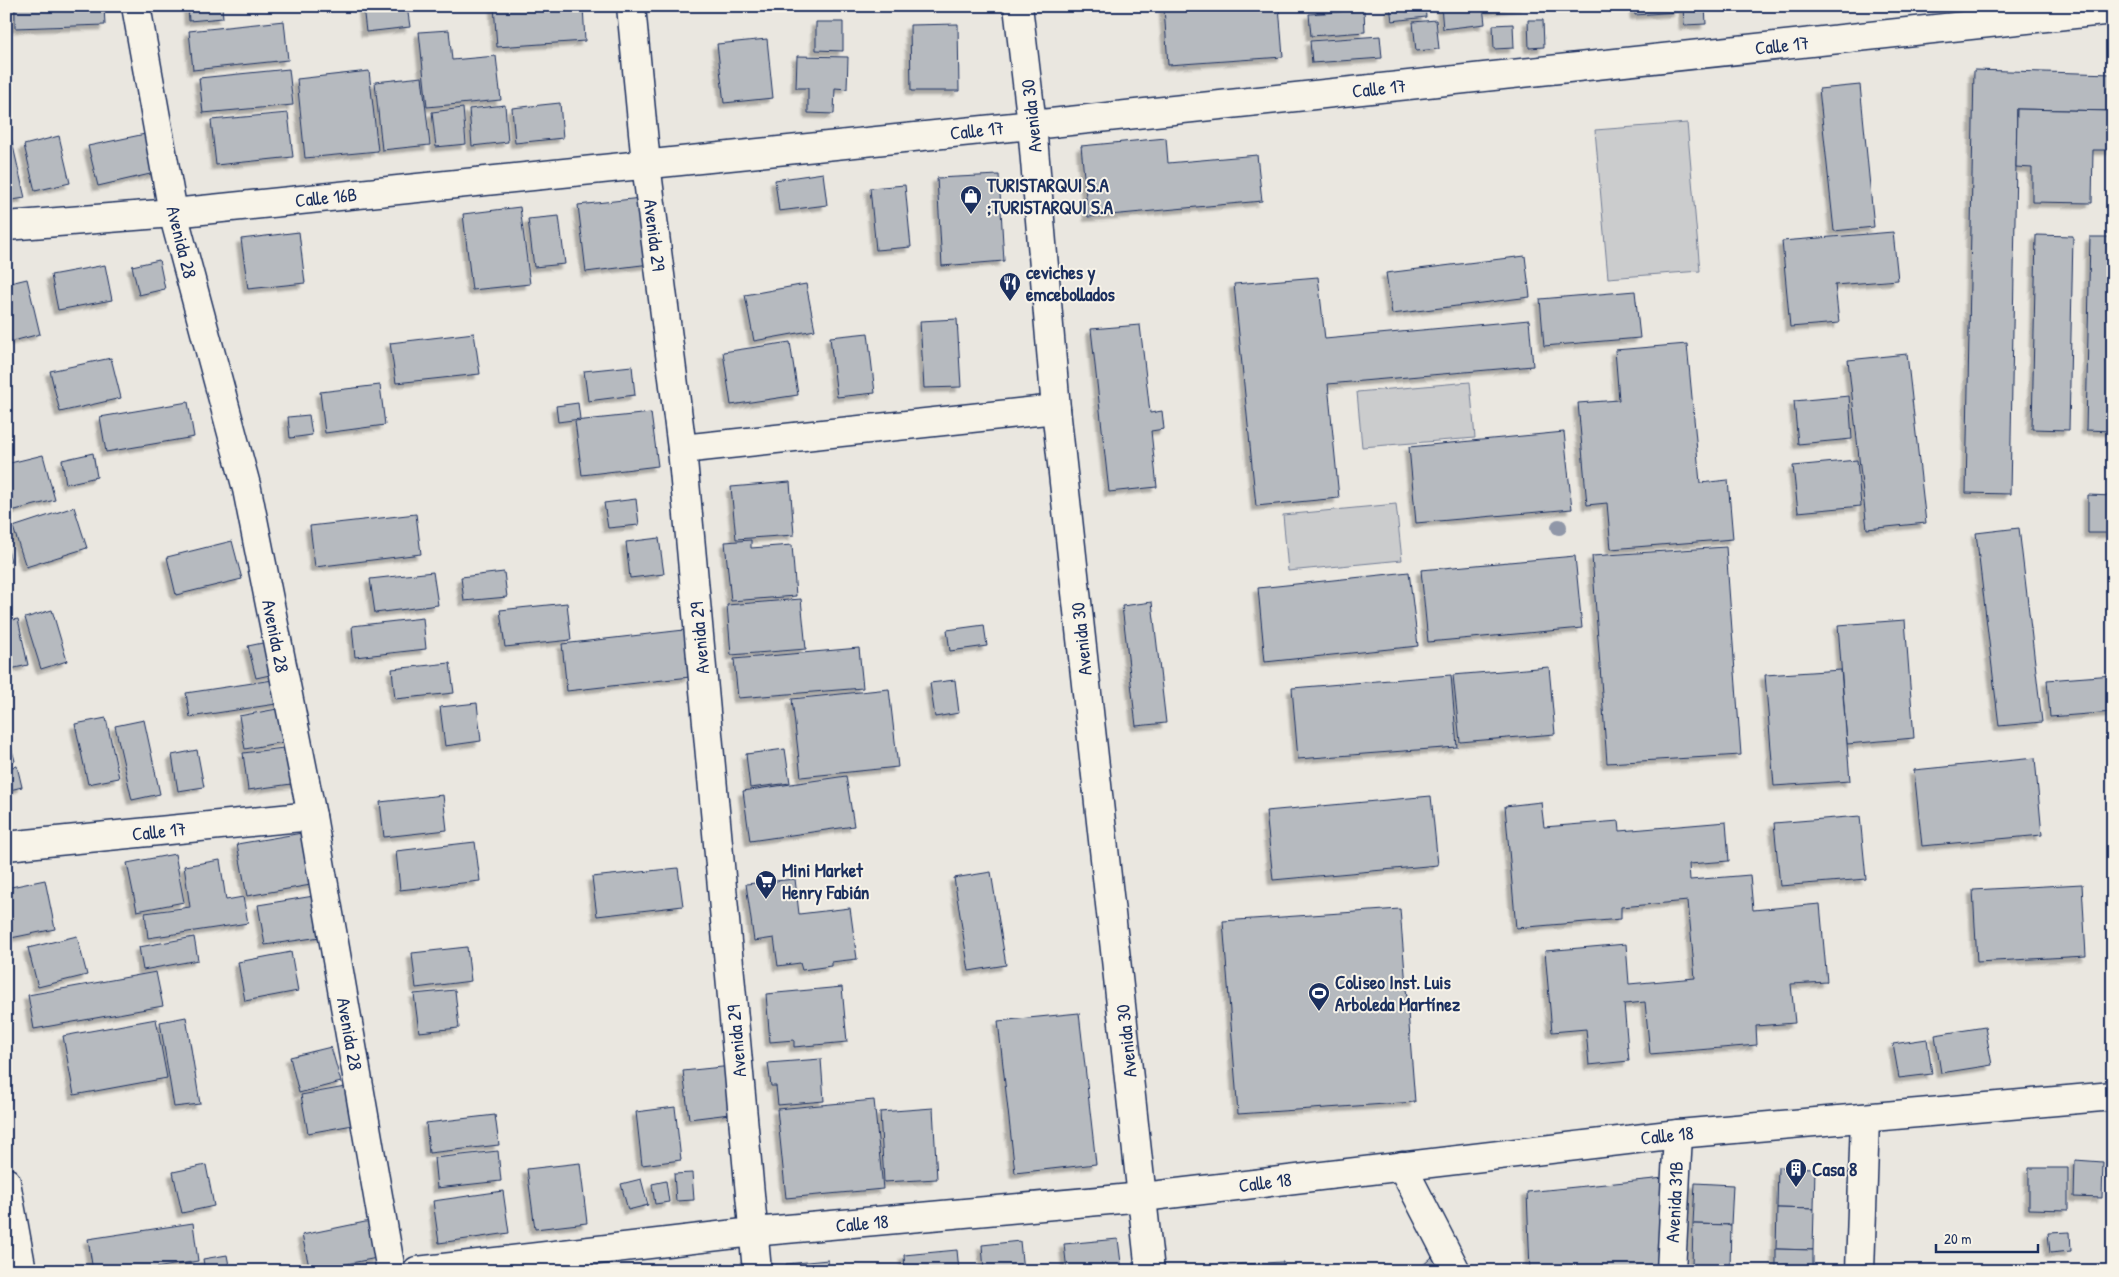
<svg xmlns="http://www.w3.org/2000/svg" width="2119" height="1277" viewBox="0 0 2119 1277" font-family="'Patrick Hand',sans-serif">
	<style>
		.green { fill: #cbcccd; stroke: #737e96 }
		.building { fill: #b6babf; stroke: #1b2f5e; filter: url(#shadow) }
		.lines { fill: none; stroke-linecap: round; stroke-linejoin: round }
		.minor-casing { stroke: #1b2f5e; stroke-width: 31 }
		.minor { stroke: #f7f3e8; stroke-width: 28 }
		.tree { fill: #9097a8 }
		.labels { text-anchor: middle; stroke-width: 4; stroke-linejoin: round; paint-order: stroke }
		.street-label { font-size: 19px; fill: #1b2f5e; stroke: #f7f3e8 }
		.poi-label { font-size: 19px; font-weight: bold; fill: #1b2f5e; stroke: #f7f3e8; text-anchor: start }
	</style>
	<defs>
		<filter id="shadow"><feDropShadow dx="-4.5" dy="4.5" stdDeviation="1" flood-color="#0004"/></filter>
	</defs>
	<rect width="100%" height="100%" fill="#eae7e0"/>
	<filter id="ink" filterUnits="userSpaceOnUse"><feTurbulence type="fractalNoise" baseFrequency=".02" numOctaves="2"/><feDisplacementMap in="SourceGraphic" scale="10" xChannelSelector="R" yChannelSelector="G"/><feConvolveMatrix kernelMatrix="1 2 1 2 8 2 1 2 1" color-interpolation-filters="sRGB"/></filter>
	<g filter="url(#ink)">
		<!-- green -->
		<g class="green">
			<path d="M1687,123L1700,271L1608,278L1595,130Z"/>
			<path d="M1470,382L1475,438L1362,447L1357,392Z"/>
			<path d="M1396,504L1402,560L1288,571L1283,515Z"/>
		</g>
		<!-- building -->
		<g class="building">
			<path d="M15,6H104L105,25L15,28Z"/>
			<path d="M188,6H222L223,18L189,21Z"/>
			<path d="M363,6H407L410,27L366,32Z"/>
			<path d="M494,6H583L585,41L497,47Z"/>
			<path d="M1189,6H1279L1283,57L1168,65L1164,8Z"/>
			<path d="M1390,6H1425L1426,17L1392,21Z"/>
			<path d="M1441,6H1483L1485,24L1443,29Z"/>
			<path d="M1489,6H1525L1490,11Z"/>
			<path d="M1634,6H1678V12L1635,15Z"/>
			<path d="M1683,6H1705L1706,24L1684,25Z"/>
			<path d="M1364,10L1365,32L1311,36L1309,14Z"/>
			<path d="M1436,20L1439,49L1416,51L1413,22Z"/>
			<path d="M1528,20H1543L1544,47L1529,48Z"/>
			<path d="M284,21L288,60L193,70L189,31Z"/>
			<path d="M816,22H843V51L816,50Z"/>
			<path d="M958,24L959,91H911L910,25Z"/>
			<path d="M1513,24L1514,48L1494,49L1493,25Z"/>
			<path d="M449,30L452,60L496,56L501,100L427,107L419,32Z"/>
			<path d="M1380,36L1382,58L1312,63L1310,41Z"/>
			<path d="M767,39L773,98L724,103L717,44Z"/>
			<path d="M797,56L848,57L847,89L835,88L834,114L808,113V88H796Z"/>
			<path d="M289,69L293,105L203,113L199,78Z"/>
			<path d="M1974,70L2113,74V111L2017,109L2010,494L1966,493Z"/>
			<path d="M369,71L378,151L305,158L297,79Z"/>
			<path d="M422,77L430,145L382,150L375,82Z"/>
			<path d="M1860,85L1874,227L1834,231L1819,89Z"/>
			<path d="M560,103L563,138L515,143L512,108Z"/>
			<path d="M505,105L508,142L472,146L469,109Z"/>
			<path d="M463,108L466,144L436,147L432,112Z"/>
			<path d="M2017,109L2113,111V150H2093L2092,203L2032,202V168L2016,167Z"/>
			<path d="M288,113L293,157L216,165L211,120Z"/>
			<path d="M6,116L25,198L6,201Z"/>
			<path d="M150,133L159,172L98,186L88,146Z"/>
			<path d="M59,136L70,183L35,191L24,145Z"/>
			<path d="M1166,138L1168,163L1257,155L1262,201L1088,217L1081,146Z"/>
			<path d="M823,173L827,205L779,211L775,180Z"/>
			<path d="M999,175L1004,261L942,266L937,178Z"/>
			<path d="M905,185L911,247L876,250L870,188Z"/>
			<path d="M650,197L658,263L586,272L578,205Z"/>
			<path d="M520,207L530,284L472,290L463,214Z"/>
			<path d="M559,216L565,264L534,267L528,219Z"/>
			<path d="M299,232L305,283L248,289L241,239Z"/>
			<path d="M1893,232L1898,280L1835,285L1839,323L1790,327L1782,241Z"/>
			<path d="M2036,235L2073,236L2069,430L2032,429Z"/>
			<path d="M2090,237H2113V431L2086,430Z"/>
			<path d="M1525,256L1530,297L1392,314L1386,273Z"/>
			<path d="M159,260L165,289L139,295L132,266Z"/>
			<path d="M105,265L112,300L58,310L51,275Z"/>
			<path d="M1318,277L1325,339L1529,320L1533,366L1328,384L1339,498L1256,506L1234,284Z"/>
			<path d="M27,279L40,334L9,342L6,331V284Z"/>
			<path d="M806,284L815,330L754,341L745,295Z"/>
			<path d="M1635,291L1640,338L1544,346L1540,299Z"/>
			<path d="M957,319L961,387L924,388L920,321Z"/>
			<path d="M1140,325L1150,413L1162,411L1164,429L1151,431L1157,487L1109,492L1091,329Z"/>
			<path d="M474,333L480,374L396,383L390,343Z"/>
			<path d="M868,333L875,393L837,397L830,337Z"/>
			<path d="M790,342L798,395L731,405L723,352Z"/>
			<path d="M1687,344L1700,483L1728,480L1733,539L1611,549L1607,503L1587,505L1578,403L1619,400L1615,350Z"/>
			<path d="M1907,354L1926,523L1867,529L1848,360Z"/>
			<path d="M111,358L121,398L60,412L50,371Z"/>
			<path d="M632,366L635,395L588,401L584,371Z"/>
			<path d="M380,385L385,425L325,433L320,392Z"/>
			<path d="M1849,396L1852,439L1798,444L1794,401Z"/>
			<path d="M188,402L194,437L106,452L100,417Z"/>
			<path d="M578,403L580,419L558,422L556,406Z"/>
			<path d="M651,413L658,466L582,475L575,421Z"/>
			<path d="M309,415L312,435L290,438L288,417Z"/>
			<path d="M1564,432L1572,509L1416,523L1409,447Z"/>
			<path d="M93,453L97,477L66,484L62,460Z"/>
			<path d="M43,455L55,500L11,511L6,492V464Z"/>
			<path d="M1857,460L1861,506L1798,512L1793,466Z"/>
			<path d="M790,482L794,535L736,539L731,487Z"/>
			<path d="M2088,495L2113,496V533H2088Z"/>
			<path d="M636,499L639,525L608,528L604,503Z"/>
			<path d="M74,507L87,548L26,567L13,527Z"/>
			<path d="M416,514L421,554L315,567L310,526Z"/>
			<path d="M2019,528L2042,722L1999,726L1976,533Z"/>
			<path d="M659,538L664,574L630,578L626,542Z"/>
			<path d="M751,540V548L792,545L796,596L731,601L725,542Z"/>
			<path d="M232,541L242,579L176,595L167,557Z"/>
			<path d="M6,542L11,561L6,562Z"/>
			<path d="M1726,547L1741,755L1607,763L1592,556Z"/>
			<path d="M1575,556L1582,628L1428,642L1421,570Z"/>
			<path d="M433,572L438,605L375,613L370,579Z"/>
			<path d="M504,572L507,597L464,601L461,577Z"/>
			<path d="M1409,572L1418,646L1265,662L1258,588Z"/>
			<path d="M801,599L806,649L731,655L727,605Z"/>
			<path d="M1152,602L1166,723L1136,726L1122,606Z"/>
			<path d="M567,603L571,640L505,647L500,610Z"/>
			<path d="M52,610L67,661L41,669L25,618Z"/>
			<path d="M423,618L426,649L355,657L352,626Z"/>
			<path d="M18,619L28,665L6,670V621Z"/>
			<path d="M1905,620L1914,738L1847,744L1838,625Z"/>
			<path d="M984,625L987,646L950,651L947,630Z"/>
			<path d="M684,630L690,677L567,691L562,644Z"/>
			<path d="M272,641L279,673L256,678L248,646Z"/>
			<path d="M859,648L863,688L738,698L734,659Z"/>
			<path d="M450,663L454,693L395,699L392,669Z"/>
			<path d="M1549,667L1555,734L1460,742L1453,675Z"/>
			<path d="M1841,670L1850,781L1774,786L1765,675Z"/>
			<path d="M1451,675L1457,747L1298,759L1292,688Z"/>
			<path d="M2113,675V712L2050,717L2047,680Z"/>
			<path d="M293,677L296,701L190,717L186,693Z"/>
			<path d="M955,680L959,713L935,717L930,683Z"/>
			<path d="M889,689L898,767L801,777L792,699Z"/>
			<path d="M477,703L481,741L445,746L440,707Z"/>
			<path d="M299,705L305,738L245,749L239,716Z"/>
			<path d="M106,718L119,778L88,784L75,724Z"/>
			<path d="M144,720L160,794L132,800L115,726Z"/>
			<path d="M6,728L15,761L6,763Z"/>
			<path d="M308,745L313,781L248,790L243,753Z"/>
			<path d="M785,749L790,783L750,788L746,754Z"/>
			<path d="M197,750L204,787L178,791L172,755Z"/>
			<path d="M2035,758L2042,835L1922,846L1914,770Z"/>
			<path d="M17,766L22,787L6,791V768Z"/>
			<path d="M846,776L854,826L750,841L743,791Z"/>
			<path d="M443,795L447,830L384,837L380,802Z"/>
			<path d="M1431,796L1438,865L1273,880L1266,811Z"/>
			<path d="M1541,802L1544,827L1619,821L1620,831L1726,822L1729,861L1689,864L1690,880L1750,875L1753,910L1820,904L1827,982L1791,984L1795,1023L1756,1026L1757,1045L1650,1054L1645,1002L1624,1004L1629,1061L1589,1065L1586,1029L1552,1032L1545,951L1626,944L1629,984L1695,978L1688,901L1621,907V919L1516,928L1505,806Z"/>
			<path d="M1860,816L1866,879L1780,886L1774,823Z"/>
			<path d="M320,830L328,882L247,896L237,844Z"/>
			<path d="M475,842L480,881L400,890L396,851Z"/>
			<path d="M175,854L184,902L137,911L127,863Z"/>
			<path d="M220,860L226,900L243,897L248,923L148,938L145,913L190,907L184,866Z"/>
			<path d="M678,868L683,906L597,916L592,877Z"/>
			<path d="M991,872L1006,965L969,971L954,878Z"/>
			<path d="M795,879L799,914L850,908L857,959L831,962V966L802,970L800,963L778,966L774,938L754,941L746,884Z"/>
			<path d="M45,880L55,929L6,939V888Z"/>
			<path d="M2082,884L2086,956L1977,962L1973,890Z"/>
			<path d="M320,895L327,936L265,945L258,905Z"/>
			<path d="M1400,909L1415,1102L1238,1114L1223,921Z"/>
			<path d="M77,936L87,975L38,987L28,948Z"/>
			<path d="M194,937L198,960L143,970L139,947Z"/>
			<path d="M467,947L471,981L416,988L412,953Z"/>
			<path d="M291,952L298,991L245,1001L238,962Z"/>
			<path d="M156,972L163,1006L34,1029L28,995Z"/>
			<path d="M842,987L847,1042L794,1047V1040L770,1042L766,994Z"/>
			<path d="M455,990L459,1028L419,1032L414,994Z"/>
			<path d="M1079,1013L1096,1164L1015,1173L998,1021Z"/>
			<path d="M186,1017L200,1104L174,1107L160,1022Z"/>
			<path d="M156,1019L167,1078L74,1095L63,1036Z"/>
			<path d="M1985,1027L1992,1065L1941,1073L1935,1035Z"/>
			<path d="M1927,1039L1932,1074L1899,1078L1893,1044Z"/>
			<path d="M331,1047L341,1082L299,1093L290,1057Z"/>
			<path d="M821,1059L824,1101L778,1105L776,1086H771L768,1063Z"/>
			<path d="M732,1066L738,1113L689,1119L683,1071Z"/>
			<path d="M345,1087L353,1125L308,1133L301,1095Z"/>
			<path d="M874,1100L883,1189L786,1198L777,1109Z"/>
			<path d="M675,1107L681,1160L642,1165L636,1112Z"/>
			<path d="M933,1108L937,1179L884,1182L880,1112Z"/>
			<path d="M495,1115L499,1145L429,1153L426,1123Z"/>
			<path d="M498,1151L501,1181L437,1188L434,1158Z"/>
			<path d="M2075,1160L2103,1162L2102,1198L2074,1197Z"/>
			<path d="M580,1163L587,1223L535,1229L527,1169Z"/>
			<path d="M206,1165L214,1206L182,1213L173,1172Z"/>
			<path d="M1778,1167L1815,1168L1814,1209L1777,1208Z"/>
			<path d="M2029,1168H2068V1210L2029,1209Z"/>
			<path d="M692,1173L694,1200L676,1201L674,1174Z"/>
			<path d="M1664,1178L1661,1270L1530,1271L1527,1192Z"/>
			<path d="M641,1179L648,1205L628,1210L621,1184Z"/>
			<path d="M666,1181L669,1202L655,1204L652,1184Z"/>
			<path d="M1695,1183L1733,1185L1731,1225L1693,1224Z"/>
			<path d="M503,1191L509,1233L439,1243L433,1201Z"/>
			<path d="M1777,1208L1814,1209L1813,1250L1776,1249Z"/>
			<path d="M370,1221L377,1258L310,1271L302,1235Z"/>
			<path d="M193,1223L198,1261L137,1271H93L88,1239Z"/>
			<path d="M1693,1224L1731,1225L1730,1268L1692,1266Z"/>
			<path d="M2070,1232L2071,1251L2050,1253L2048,1233Z"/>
			<path d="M1118,1239L1122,1271H1067L1064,1244Z"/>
			<path d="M1020,1241L1023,1271H984L982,1245Z"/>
			<path d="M1776,1249L1813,1250V1271H1776Z"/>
			<path d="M957,1250L959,1271H905L904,1255Z"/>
			<path d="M227,1255L230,1271H205L203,1259Z"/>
			<path d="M1433,1256L1446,1271H1417Z"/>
			<path d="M828,1260L829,1271H787L786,1264Z"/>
			<path d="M1283,1262L1284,1271H1224V1265Z"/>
			<path d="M1692,1266L1730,1268V1271H1692Z"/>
		</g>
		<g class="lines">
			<!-- minor casing -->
			<g class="minor-casing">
				<g id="minor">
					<path d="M136,6L173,213L247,489L312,816L391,1271"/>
					<path d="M631,6L646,164L682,449L757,1271"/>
					<path d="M1018,6L1032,125L1056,409L1150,1271"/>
					<path d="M6,226L173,213L1051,123L2113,10"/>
					<path d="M682,449L1056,409"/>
					<path d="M6,846L312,816"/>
					<path d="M1402,1166L1456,1271"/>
					<path d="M6,1182L22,1271"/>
					<path d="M417,1271L753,1232L1143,1197L1678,1134L2113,1096"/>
					<path d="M1671,1271L1678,1134"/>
					<path d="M1860,1271L1865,1118"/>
				</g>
			</g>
			<!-- minor -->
			<use href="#minor" class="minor"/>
		</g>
		<!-- trees -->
		<circle class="tree" cx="1559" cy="527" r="8"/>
	</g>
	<!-- icons -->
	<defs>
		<g id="shop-pin" transform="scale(1.125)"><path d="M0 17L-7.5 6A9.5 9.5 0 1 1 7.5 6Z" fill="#1b2f5e" stroke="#f7f3e8"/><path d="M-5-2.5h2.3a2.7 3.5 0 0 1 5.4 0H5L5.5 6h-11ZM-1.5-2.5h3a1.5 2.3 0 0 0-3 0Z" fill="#fff"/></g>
		<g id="restaurant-pin" transform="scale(1.125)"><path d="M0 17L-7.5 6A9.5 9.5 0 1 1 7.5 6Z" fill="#1b2f5e" stroke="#f7f3e8"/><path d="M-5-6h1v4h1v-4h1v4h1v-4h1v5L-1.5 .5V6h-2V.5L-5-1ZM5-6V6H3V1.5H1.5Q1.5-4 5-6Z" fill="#fff"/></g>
		<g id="supermarket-pin" transform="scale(1.125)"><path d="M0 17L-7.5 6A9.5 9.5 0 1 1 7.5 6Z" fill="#1b2f5e" stroke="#f7f3e8"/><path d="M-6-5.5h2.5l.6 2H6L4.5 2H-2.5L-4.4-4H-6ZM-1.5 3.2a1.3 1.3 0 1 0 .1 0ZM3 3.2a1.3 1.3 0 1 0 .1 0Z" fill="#fff"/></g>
		<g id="stadium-pin" transform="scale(1.125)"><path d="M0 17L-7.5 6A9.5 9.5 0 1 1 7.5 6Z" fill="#1b2f5e" stroke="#f7f3e8"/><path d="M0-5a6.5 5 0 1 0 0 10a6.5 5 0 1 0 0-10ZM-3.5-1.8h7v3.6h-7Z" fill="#fff"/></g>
		<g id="building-pin" transform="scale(1.125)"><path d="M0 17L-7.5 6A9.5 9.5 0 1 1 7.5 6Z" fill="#1b2f5e" stroke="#f7f3e8"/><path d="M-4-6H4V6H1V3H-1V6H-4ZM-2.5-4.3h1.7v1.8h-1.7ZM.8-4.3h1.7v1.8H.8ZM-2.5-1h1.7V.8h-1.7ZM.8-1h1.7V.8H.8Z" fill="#fff"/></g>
	</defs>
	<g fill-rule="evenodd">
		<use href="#shop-pin" x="971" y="196"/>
		<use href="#restaurant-pin" x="1010" y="283"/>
		<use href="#supermarket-pin" x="766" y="881"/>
		<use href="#stadium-pin" x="1319" y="993"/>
		<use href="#building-pin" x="1796" y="1169"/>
	</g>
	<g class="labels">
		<!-- street labels -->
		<g class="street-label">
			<text transform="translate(1782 45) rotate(-6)" y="7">Calle 17</text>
			<text transform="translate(1379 88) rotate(-6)" y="7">Calle 17</text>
			<text transform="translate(1031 116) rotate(-96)" y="7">Avenida 30</text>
			<text transform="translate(977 130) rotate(-6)" y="7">Calle 17</text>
			<text transform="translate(326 197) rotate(-6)" y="7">Calle 16B</text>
			<text transform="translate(655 235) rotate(83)" y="7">Avenida 29</text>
			<text transform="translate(182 242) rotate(76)" y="7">Avenida 28</text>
			<text transform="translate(276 636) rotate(79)" y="7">Avenida 28</text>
			<text transform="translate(699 638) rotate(-95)" y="7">Avenida 29</text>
			<text transform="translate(1081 639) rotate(-96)" y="7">Avenida 30</text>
			<text transform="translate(159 831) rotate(-6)" y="7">Calle 17</text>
			<text transform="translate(350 1034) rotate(80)" y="7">Avenida 28</text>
			<text transform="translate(736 1041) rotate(-95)" y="7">Avenida 29</text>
			<text transform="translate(1126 1041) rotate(-96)" y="7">Avenida 30</text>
			<text transform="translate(1667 1135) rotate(-6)" y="7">Calle 18</text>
			<text transform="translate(1265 1182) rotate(-7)" y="7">Calle 18</text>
			<text transform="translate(1674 1202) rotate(-87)" y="7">Avenida 31B</text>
			<text transform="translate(862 1223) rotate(-5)" y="7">Calle 18</text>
		</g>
		<!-- poi labels -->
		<g class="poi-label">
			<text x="987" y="192">TURISTARQUI S.A<tspan x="987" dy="22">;TURISTARQUI S.A</tspan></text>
			<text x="1026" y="279">ceviches y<tspan x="1026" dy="22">emcebollados</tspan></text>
			<text x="782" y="877">Mini Market<tspan x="782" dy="22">Henry Fabián</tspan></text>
			<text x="1335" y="989">Coliseo Inst. Luis<tspan x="1335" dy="22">Arboleda Martínez</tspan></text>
			<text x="1812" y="1176">Casa 8</text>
		</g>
	</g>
	<!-- margin -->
	<rect width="2119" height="1277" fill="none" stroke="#f7f3e8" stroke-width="25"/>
	<rect x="12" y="12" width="2094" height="1252" fill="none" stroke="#1b2f5e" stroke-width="2" filter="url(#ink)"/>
	<!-- scale -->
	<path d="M1936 1244v8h102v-8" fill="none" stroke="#1b2f5e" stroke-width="2.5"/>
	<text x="1944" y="1244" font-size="15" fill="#1b2f5e" stroke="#f7f3e8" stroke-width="4" paint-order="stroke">20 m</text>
</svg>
